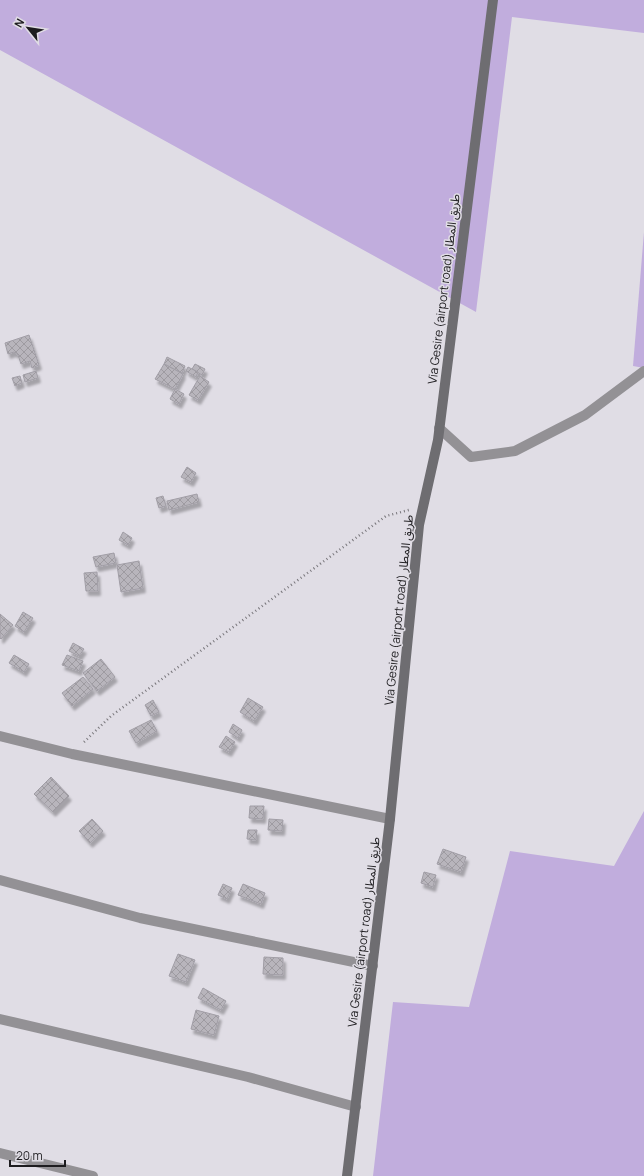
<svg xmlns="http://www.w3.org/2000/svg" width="644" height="1176" viewBox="0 0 644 1176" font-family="Manrope,'Noto Sans Arabic',sans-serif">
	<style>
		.green { fill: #c1addd }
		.building { fill: url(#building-cross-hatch); stroke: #a19ea6; filter: url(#shadow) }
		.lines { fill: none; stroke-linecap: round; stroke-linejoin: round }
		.path { stroke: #79777c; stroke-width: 2.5; stroke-dasharray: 1 3; stroke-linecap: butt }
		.street { stroke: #939195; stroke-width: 10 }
		.secondary { stroke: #6e6d71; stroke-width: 10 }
		.labels { text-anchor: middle; stroke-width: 3; stroke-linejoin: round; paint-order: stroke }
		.street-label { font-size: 12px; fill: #1d1c1f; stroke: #e0dde5 }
	</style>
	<defs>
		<pattern id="building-cross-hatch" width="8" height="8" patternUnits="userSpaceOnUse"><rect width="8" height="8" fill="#b8b5bc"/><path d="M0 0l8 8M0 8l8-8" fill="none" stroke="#9e9ba1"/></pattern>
		<filter id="shadow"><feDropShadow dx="2.5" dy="4.5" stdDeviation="1" flood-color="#0004"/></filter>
	</defs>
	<rect width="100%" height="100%" fill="#e0dde5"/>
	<!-- green -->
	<g class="green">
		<path d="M0,0H644V33L512,17L476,312L0,50Z"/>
		<path d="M644,232V368L633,366Z"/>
		<path d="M644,811V1176H373L393,1002L469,1007L510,851L614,866Z"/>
	</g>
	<!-- building -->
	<g class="building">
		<path d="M29,335L39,365L32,368L30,361L21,364L18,355L14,352L8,354L5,343Z"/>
		<path d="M167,357L185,366L182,373L164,364Z"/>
		<path d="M164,364L183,374L175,389L155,379Z"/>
		<path d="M195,364L205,369L202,375L192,369Z"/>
		<path d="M188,367L198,372L196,377L186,371Z"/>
		<path d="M36,371L38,378L25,382L23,375Z"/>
		<path d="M20,376L22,383L15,386L12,378Z"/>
		<path d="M200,376L209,382L198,400L189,395Z"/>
		<path d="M175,389L184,394L179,404L170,399Z"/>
		<path d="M187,467L196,473L191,482L181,477Z"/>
		<path d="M197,494L199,502L169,510L167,501Z"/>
		<path d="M163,496L166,506L159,508L156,498Z"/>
		<path d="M123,532L132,538L128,545L119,540Z"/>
		<path d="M114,553L116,563L96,567L93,557Z"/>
		<path d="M139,561L143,588L121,592L117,565Z"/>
		<path d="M97,572L98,591H86L84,573Z"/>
		<path d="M23,612L33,618L24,632L15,626Z"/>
		<path d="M0,614L13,625L1,639L0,638Z"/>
		<path d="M73,643L84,649L79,656L69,651Z"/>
		<path d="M14,655L29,664L24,672L9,663Z"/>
		<path d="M67,655L83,661L79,671L62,665Z"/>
		<path d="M101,659L115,677L97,691L83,673Z"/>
		<path d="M83,677L93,689L72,706L62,693Z"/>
		<path d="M248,698L263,707L254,721L240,712Z"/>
		<path d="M153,700L159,712L151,716L145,705Z"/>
		<path d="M151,720L157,731L136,743L129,731Z"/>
		<path d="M233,724L242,730L238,738L229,732Z"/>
		<path d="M226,736L235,742L229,752L219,747Z"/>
		<path d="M51,777L69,796L53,812L34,794Z"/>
		<path d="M250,806H264L263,819L249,818Z"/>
		<path d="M92,819L103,831L90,843L79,831Z"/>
		<path d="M269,819L283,820L282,831L268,830Z"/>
		<path d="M248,830H257L256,840L247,839Z"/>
		<path d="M443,849L466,857L461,872L437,864Z"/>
		<path d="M424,872L436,875L433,887L421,883Z"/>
		<path d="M223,884L232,888L227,899L218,895Z"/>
		<path d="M243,884L265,893L261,904L238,895Z"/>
		<path d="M178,954L195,960L186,982L169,976Z"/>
		<path d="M264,957L283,958V975L263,974Z"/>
		<path d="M203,988L226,1001L221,1010L198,998Z"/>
		<path d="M196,1010L219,1016L214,1035L191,1029Z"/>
	</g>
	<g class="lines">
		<!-- path -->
		<path class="path" d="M84,742L111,716L386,516L409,510"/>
		<!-- street -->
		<g class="street">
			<path d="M439,428L471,457L515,451L585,415L644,371"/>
			<path d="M0,736L72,754L390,819"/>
			<path d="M0,880L140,918L373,966"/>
			<path d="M0,1019L248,1077L356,1107"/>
			<path d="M0,1153L93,1176"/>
		</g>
		<!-- secondary -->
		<path class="secondary" d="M347,1176L390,819L419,525L438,440L493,0"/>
	</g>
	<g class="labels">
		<!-- street labels -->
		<g class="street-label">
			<text transform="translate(444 289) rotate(-83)" y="4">Via Gesire (airport road) طريق المطار</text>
			<text transform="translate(399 610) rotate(-84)" y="4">Via Gesire (airport road) طريق المطار</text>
			<text transform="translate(364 932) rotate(-83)" y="4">Via Gesire (airport road) طريق المطار</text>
		</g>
	</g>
	<!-- north arrow -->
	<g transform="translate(28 28) rotate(300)" stroke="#e0dde5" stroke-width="3" paint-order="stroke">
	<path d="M0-3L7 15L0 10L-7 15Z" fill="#1d1c1f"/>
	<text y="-6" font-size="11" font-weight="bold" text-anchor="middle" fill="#1d1c1f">N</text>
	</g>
	<!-- scale -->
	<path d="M10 1160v6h55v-6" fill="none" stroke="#1d1c1f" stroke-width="2"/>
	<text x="16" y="1160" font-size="12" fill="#1d1c1f" stroke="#e0dde5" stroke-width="3" paint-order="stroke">20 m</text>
</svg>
